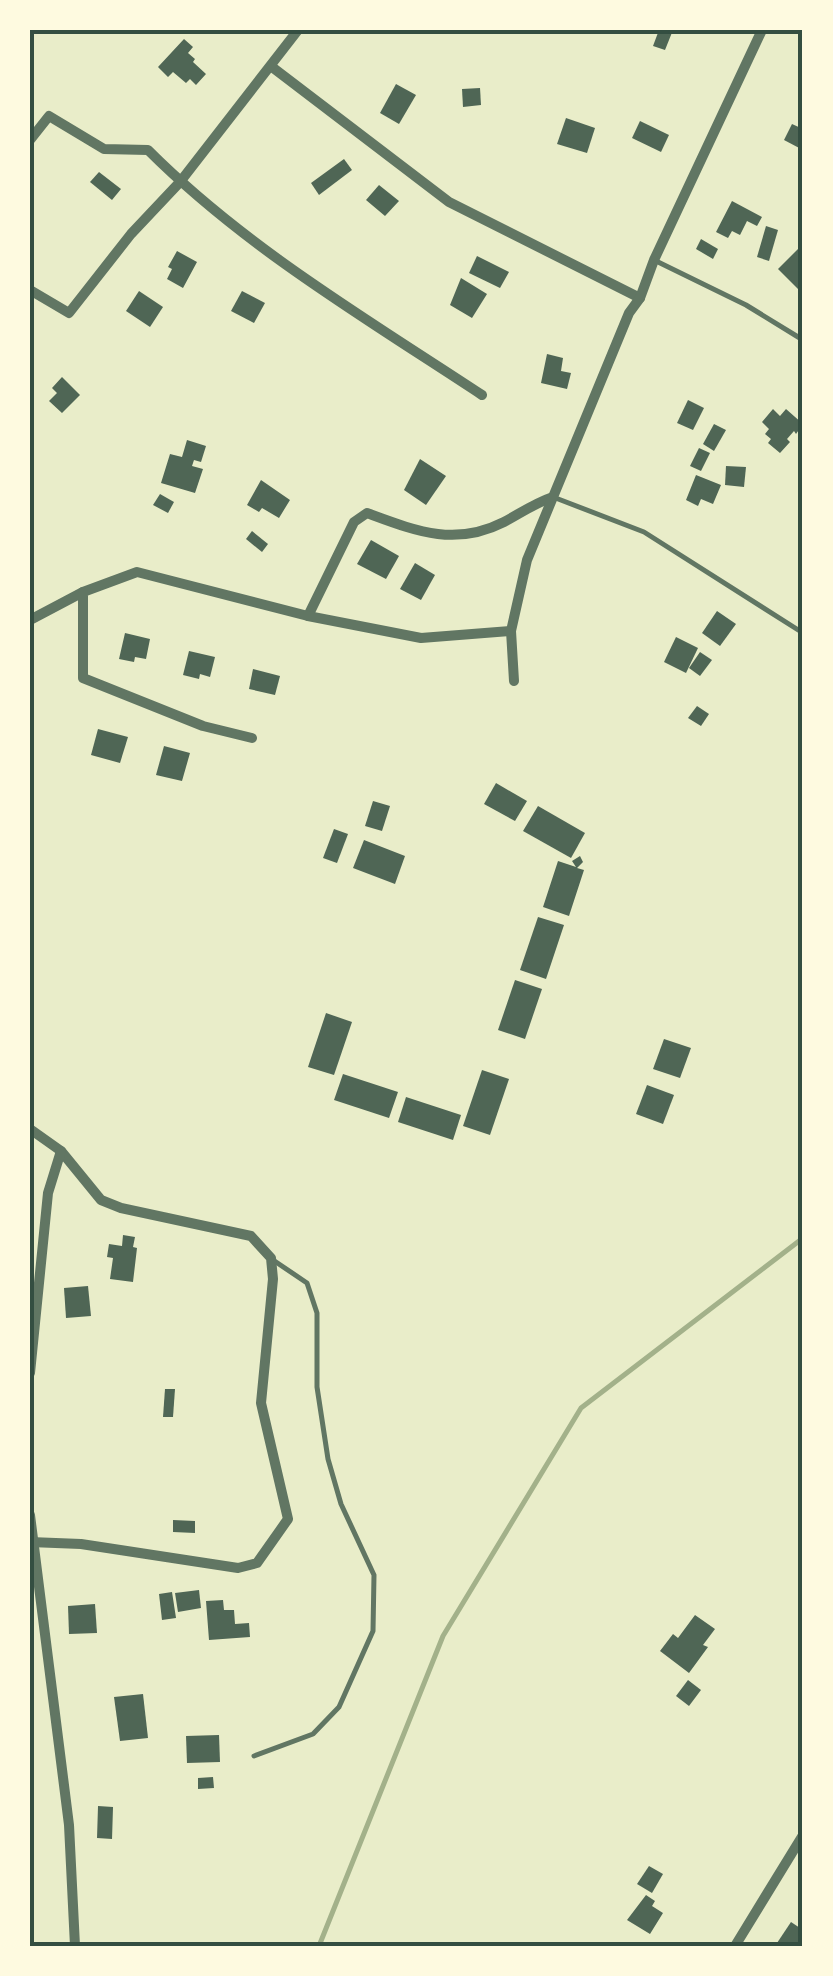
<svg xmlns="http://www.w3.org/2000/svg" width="833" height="1976" viewBox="0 0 833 1976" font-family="Ubuntu,sans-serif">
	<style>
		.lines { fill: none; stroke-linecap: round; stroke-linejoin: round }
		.stream { stroke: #a3b18a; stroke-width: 5 }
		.building { fill: #4f6655 }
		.service { stroke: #617663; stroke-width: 5 }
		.minor { stroke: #617663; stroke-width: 10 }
		.neatline { fill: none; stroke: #344e41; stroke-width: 4 }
	</style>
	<rect width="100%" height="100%" fill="#e9edc9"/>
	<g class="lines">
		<!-- stream -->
		<path class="stream" d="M319,1946L443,1636L581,1408L803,1238"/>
	</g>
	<!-- building -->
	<g class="building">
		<path d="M659,30H673L665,50L653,46Z"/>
		<path d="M184,39L193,47L188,53L195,59L193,62L206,74L196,85L190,79L186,83L173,72L168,77L158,67Z"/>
		<path d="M396,84L416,95L399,124L380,113Z"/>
		<path d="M480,88L481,105L463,107L462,89Z"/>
		<path d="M566,118L595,128L587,153L557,144Z"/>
		<path d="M640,121L669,135L661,152L632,138Z"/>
		<path d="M792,124L803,129V150L784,140Z"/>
		<path d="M344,159L352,170L319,195L311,183Z"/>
		<path d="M99,172L121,189L112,200L90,182Z"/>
		<path d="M379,185L399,201L385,216L366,200Z"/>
		<path d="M732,201L762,217L757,226L747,221L740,235L732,231L728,238L716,232Z"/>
		<path d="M766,226L778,230L769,261L757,257Z"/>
		<path d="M701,239L718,249L713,259L696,249Z"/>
		<path d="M798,249L803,254V294L778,269Z"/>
		<path d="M177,251L197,262L183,288L167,279L172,269L168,267Z"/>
		<path d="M477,256L509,272L500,288L469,273Z"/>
		<path d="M461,278L487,294L472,318L450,305Z"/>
		<path d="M139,291L163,307L150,327L126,311Z"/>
		<path d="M242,291L265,303L254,323L231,311Z"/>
		<path d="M547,354L563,358L561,371L571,373L567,389L541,383Z"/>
		<path d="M62,377L80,395L62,413L49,401L57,393L52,388Z"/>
		<path d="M688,400L704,408L693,430L677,423Z"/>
		<path d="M773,409L780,416L786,409L803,424L796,434L794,431L787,439L790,442L780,453L768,443L771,439L765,434L769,429L762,422Z"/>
		<path d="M714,424L726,430L714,451L703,444Z"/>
		<path d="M187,440L206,446L201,462L194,460L192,466L203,469L195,493L161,483L170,454L182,457Z"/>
		<path d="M699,448L710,453L701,471L690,466Z"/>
		<path d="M420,459L446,476L426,505L404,490Z"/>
		<path d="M726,466L746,467L744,487L725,485Z"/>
		<path d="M696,475L721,485L713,504L701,499L698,506L686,500Z"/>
		<path d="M261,480L290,500L279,518L262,508L259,512L247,505Z"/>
		<path d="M160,494L174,502L168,513L153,505Z"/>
		<path d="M252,531L268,544L262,552L246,539Z"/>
		<path d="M371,540L399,556L386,579L357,564Z"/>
		<path d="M415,563L435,575L421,600L400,589Z"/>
		<path d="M717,611L736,624L720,646L702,633Z"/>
		<path d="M125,633L150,639L146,659L135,657L134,662L119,659Z"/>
		<path d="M676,637L698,648L686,673L664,662Z"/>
		<path d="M189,651L215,657L210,677L200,674L199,679L183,675Z"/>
		<path d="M700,652L712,660L700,676L689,668Z"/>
		<path d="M253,669L280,676L275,695L249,689Z"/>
		<path d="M697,706L709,714L701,726L688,718Z"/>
		<path d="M98,729L128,737L120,763L91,755Z"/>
		<path d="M164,746L190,753L182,781L156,775Z"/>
		<path d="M496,783L527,801L515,821L484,804Z"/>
		<path d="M373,801L390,806L382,831L365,826Z"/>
		<path d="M538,806L585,833L571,858L523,831Z"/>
		<path d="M334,829L348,834L337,863L323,858Z"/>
		<path d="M364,840L405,856L395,884L353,868Z"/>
		<path d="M580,856L583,862L577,868L584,870L569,916L543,907L558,861L576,867L572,861Z"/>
		<path d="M538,917L564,925L546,979L520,970Z"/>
		<path d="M515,980L542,989L525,1039L498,1030Z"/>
		<path d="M326,1013L352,1022L334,1075L308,1067Z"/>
		<path d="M664,1039L691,1048L680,1078L653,1069Z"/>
		<path d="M482,1070L509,1079L490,1135L463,1126Z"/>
		<path d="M343,1074L398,1092L389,1118L334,1100Z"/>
		<path d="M647,1085L674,1095L663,1124L636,1114Z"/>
		<path d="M406,1097L461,1115L453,1140L398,1122Z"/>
		<path d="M123,1235L135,1237L133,1247L137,1248L133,1282L110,1279L113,1258L107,1257L109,1244L122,1246Z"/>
		<path d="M88,1286L91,1316L66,1318L64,1288Z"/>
		<path d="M165,1389H175L173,1417H163Z"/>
		<path d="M173,1520L195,1521V1533L173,1532Z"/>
		<path d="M199,1590L201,1608L178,1612L175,1593Z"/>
		<path d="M172,1592L176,1618L162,1620L159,1594Z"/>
		<path d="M223,1600L224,1610H234L235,1624L249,1623L250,1637L209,1640L206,1601Z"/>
		<path d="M95,1604L97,1633L69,1634L68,1606Z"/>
		<path d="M695,1615L715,1629L703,1645L708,1647L689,1673L660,1651L673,1634L678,1638Z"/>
		<path d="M688,1680L701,1690L689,1706L676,1696Z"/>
		<path d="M143,1694L148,1738L120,1741L114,1697Z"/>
		<path d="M219,1735L220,1762L187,1763L186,1736Z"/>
		<path d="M213,1777L214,1788L198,1789V1778Z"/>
		<path d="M98,1806L113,1807L112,1839L97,1838Z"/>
		<path d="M649,1866L663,1874L652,1893L637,1884Z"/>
		<path d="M646,1895L655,1901L652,1906L663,1913L650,1934L627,1920Z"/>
		<path d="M791,1922L803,1930V1943L775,1946Z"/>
	</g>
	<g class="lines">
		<!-- service -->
		<g class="service">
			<path d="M656,261L746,305L803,340"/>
			<path d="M553,497L644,532L803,633"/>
			<path d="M254,1756L313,1734L339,1707L373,1631L374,1575L341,1504L328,1459L317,1387V1313L307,1283L273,1260"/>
		</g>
		<!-- minor -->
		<g class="minor">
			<path d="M272,67L449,202L640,298"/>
			<path d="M30,140L49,116L104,149L148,150C246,248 367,319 482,395"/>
			<path d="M30,290L69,313L131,234L180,182L298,30"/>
			<path d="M308,616L354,522L367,513C416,531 455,547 504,522C521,513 535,503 553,497"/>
			<path d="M30,620L83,592"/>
			<path d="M514,681L511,631L527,560L629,313L640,298L654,260L762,30"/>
			<path d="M252,738L203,726L83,678V592L137,572L308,616L421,638L511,631"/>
			<path d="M30,1129L61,1151L101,1200L121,1208L251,1236L271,1258L273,1279L261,1403L288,1519L257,1563L238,1568L81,1544L30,1542"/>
			<path d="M30,1373L48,1193L61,1151"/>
			<path d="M30,1515L69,1825L75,1946"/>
			<path d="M735,1946L803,1835"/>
		</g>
	</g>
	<!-- border -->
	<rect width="833" height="1976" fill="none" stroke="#fefae0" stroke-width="65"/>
	<rect x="32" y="32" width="768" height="1912" class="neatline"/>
</svg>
